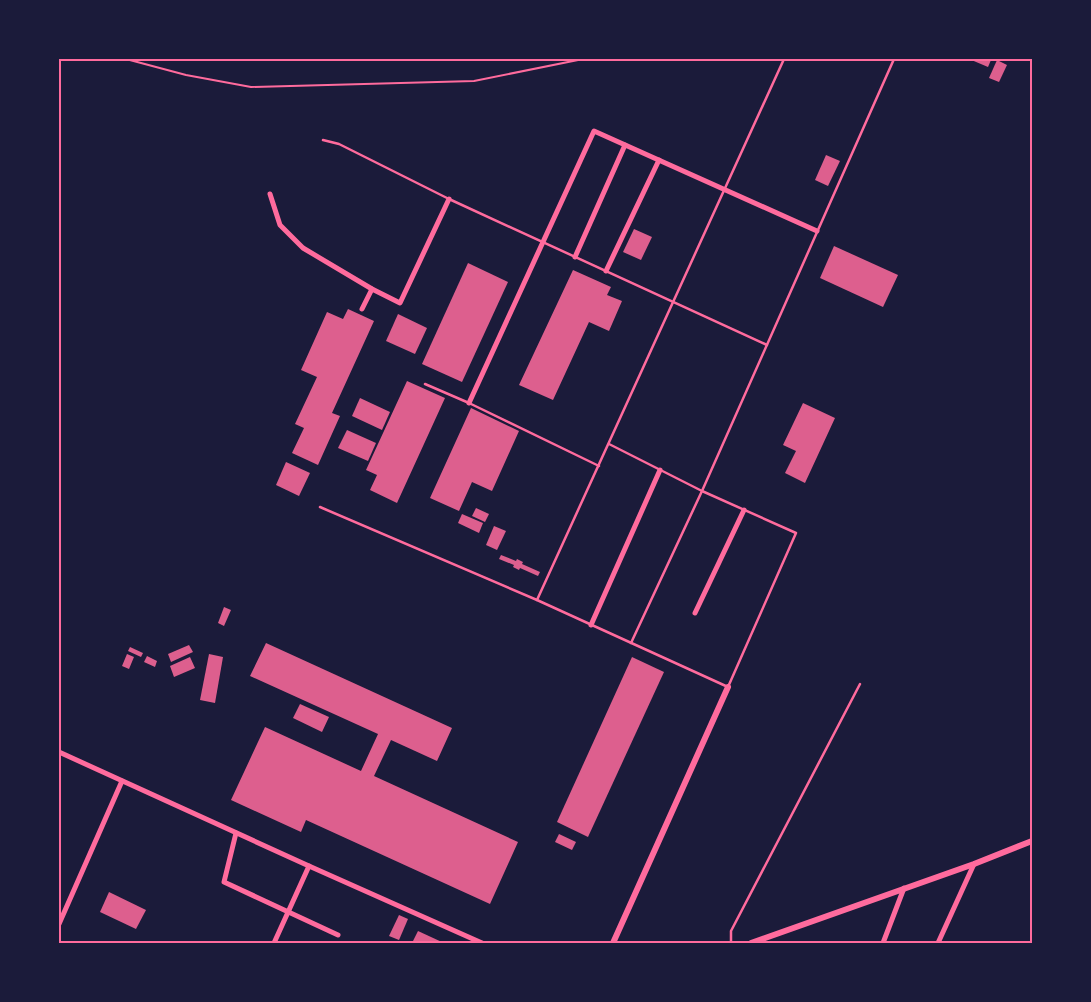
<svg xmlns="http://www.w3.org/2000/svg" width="1091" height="1002" viewBox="0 0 1091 1002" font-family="'Zilla Slab',serif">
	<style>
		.building { fill: #dd5f8e }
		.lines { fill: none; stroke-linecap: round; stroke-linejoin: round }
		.path { stroke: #ff6b9d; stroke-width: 2 }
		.service { stroke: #ff6b9d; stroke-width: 2.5 }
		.minor { stroke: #ff6b9d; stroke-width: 5 }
		.tertiary { stroke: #ff6b9d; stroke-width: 6 }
		.neatline { fill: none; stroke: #ff6b9d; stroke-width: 2 }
	</style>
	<rect width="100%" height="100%" fill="#1b1b3a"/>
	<!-- building -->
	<g class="building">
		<path d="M969,59H988L991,60L988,67Z"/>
		<path d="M997,60L1007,65L999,82L989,78Z"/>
		<path d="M826,155L840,161L828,186L815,180Z"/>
		<path d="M634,229L652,237L641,260L623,252Z"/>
		<path d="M834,246L898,275L883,307L820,278Z"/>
		<path d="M468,263L508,282L462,382L422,364Z"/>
		<path d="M573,270L611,287L607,295L622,301L609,331L589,322L553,400L519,385Z"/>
		<path d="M348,309L374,321L332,413L340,416L318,465L292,453L304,428L295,424L317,377L301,370L327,312L343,319Z"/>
		<path d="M398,314L427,328L415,354L386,341Z"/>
		<path d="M407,381L445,398L397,503L370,490L377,475L366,470Z"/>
		<path d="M360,398L390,412L382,430L352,416Z"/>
		<path d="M803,403L835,418L805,483L785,473L796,451L783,445Z"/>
		<path d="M471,408L519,431L492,491L472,482L459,511L430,498Z"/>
		<path d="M347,430L376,443L368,461L338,448Z"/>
		<path d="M286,462L310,473L299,496L276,485Z"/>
		<path d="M476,508L489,514L485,522L472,516Z"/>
		<path d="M462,514L483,523L479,533L458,523Z"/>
		<path d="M494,526L506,531L497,550L486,545Z"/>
		<path d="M501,555L516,561L517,559L523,562L522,564L540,572L538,576L520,568L519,570L513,567L514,565L499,559Z"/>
		<path d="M224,607L231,610L224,626L218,623Z"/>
		<path d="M266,643L452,728L437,761L391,740L374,776L518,842L490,904L306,820L301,832L231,800L265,727L361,771L378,734L250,676Z"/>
		<path d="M189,645L193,652L171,662L168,654Z"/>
		<path d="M130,647L143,653L141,657L128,651Z"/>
		<path d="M127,654L134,657L129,669L122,666Z"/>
		<path d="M209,654L223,657L215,703L200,700Z"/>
		<path d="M147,656L157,661L155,667L144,662Z"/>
		<path d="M190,657L195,668L174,677L170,666Z"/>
		<path d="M632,657L664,672L588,837L557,822Z"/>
		<path d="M300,704L329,717L322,732L293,718Z"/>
		<path d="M559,834L576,842L572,850L555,842Z"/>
		<path d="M109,892L146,910L136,929L100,912Z"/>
		<path d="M399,915L408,919L399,940L389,936Z"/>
		<path d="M418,931L444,943H412Z"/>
	</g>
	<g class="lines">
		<!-- path -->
		<path class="path" d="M126,59L186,75L251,87L474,81L583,59"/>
		<!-- service -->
		<g class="service">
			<path d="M323,140L339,144L449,199L767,345"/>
			<path d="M425,384L469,403L599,466"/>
			<path d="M320,507L537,600L728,687L796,533L702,491L609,444"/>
			<path d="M537,600L784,59"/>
			<path d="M631,643L702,491L894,59"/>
			<path d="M731,943V931L860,684"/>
		</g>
		<!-- minor -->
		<g class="minor">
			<path d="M270,194L280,225L303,248L372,289L400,303L449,199"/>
			<path d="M575,257L625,145"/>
			<path d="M606,271L659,160"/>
			<path d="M362,309L372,289"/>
			<path d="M469,403L594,131L817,231"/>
			<path d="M695,613L744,510"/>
			<path d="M591,625L660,470"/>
			<path d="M59,752L309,866L482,943"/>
			<path d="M236,833L224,882L338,935"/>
			<path d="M59,924L122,781"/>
			<path d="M274,943L309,866"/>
			<path d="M883,943L904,888"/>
			<path d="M938,943L974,864"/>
		</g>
		<!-- tertiary -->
		<g class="tertiary">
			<path d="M613,943L728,687"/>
			<path d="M751,943L974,864L1032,841"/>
		</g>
	</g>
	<!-- border -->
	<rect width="1091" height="1002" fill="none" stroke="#1b1b3a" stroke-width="120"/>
	<rect x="60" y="60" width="971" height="882" class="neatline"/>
</svg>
